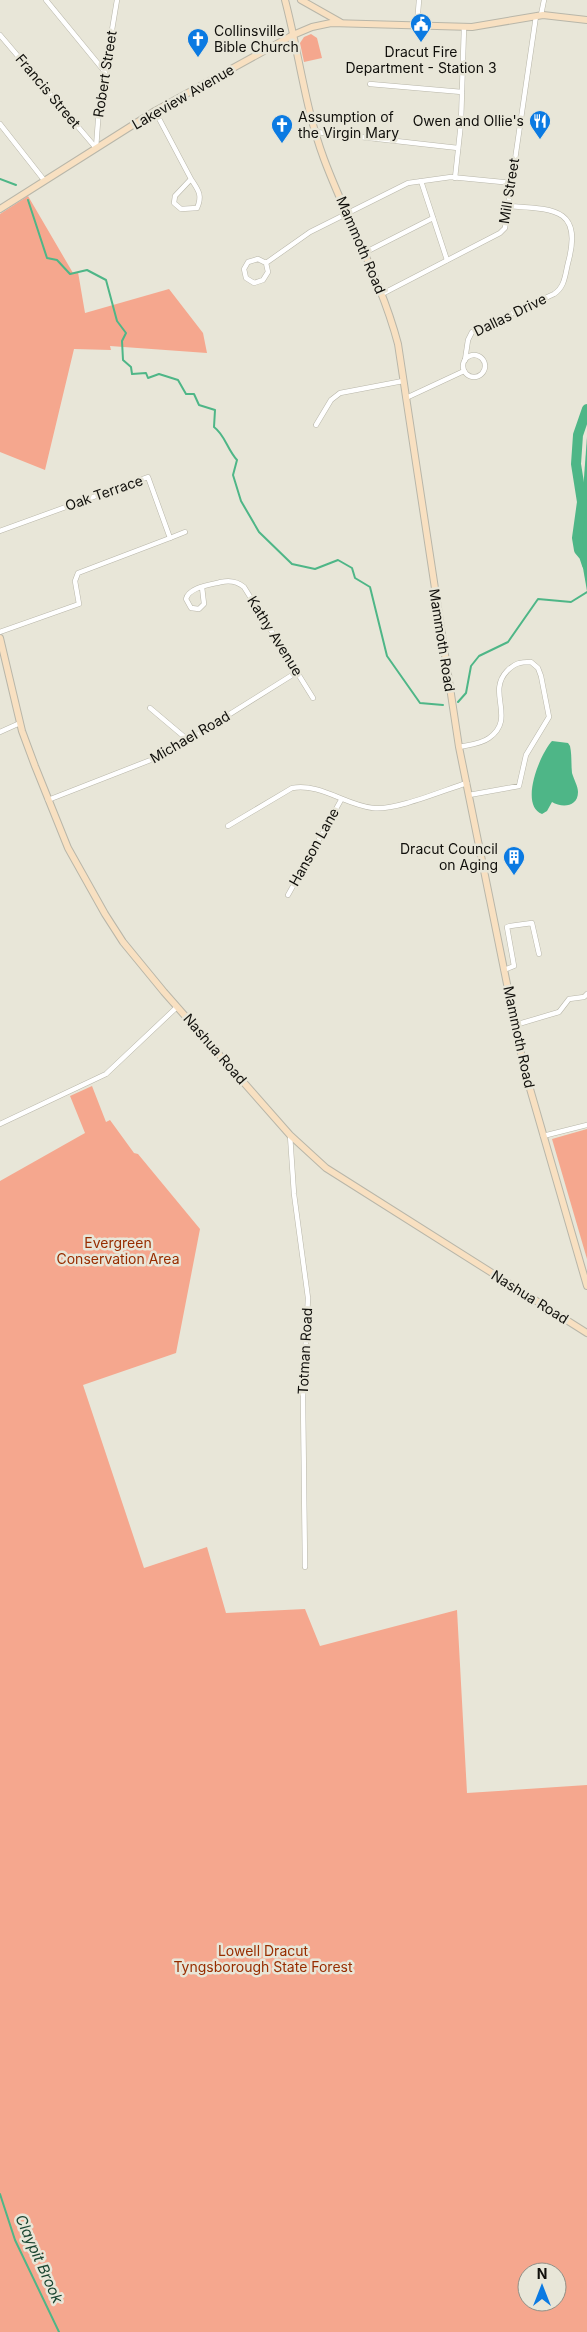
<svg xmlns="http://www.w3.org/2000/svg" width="587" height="2332" viewBox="0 0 587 2332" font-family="Inter,sans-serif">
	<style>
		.green { fill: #f5a78e; fill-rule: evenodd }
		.water { fill: #4eb687 }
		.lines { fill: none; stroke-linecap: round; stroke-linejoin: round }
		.stream { stroke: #4eb687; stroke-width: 2 }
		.river { stroke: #4eb687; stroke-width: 10 }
		.street-casing { stroke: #b8b6a9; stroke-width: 5.5 }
		.secondary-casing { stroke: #b8b6a9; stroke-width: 8 }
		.street { stroke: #fff; stroke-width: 4.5 }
		.secondary { stroke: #f8e0c1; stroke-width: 6 }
		.labels { text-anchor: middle; stroke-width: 5; stroke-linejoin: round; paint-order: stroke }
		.poi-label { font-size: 14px; fill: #11100c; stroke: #e8e6d8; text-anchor: start }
		.street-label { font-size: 14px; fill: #11100c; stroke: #e8e6d8 }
		.park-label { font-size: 14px; fill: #972d00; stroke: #e8e6d8 }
		.water-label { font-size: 15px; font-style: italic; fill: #1a4531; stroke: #e8e6d8 }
	</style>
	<rect width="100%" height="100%" fill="#e8e6d8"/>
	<!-- green -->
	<g class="green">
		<path d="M311,34L317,38L322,58L304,62L300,43L304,37Z"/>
		<path d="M28,196L73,273L78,272L85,313L169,289L203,333L207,353L110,346L111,350L74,349L45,470L0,452V214Z"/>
		<path d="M92,1086L106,1122L110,1120L134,1153L138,1154L200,1229L176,1353L83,1385L144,1568L207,1547L226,1613L305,1609L320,1646L457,1610L467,1793L587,1785V2332H0V1181L85,1133L70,1096ZM527,2272H557V2302H527Z"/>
		<path d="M587,1129V1259L552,1139Z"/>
	</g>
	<!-- water -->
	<g class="water">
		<path d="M587,437V591L579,545Z"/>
		<path d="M552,741L568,743L570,746C572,755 571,764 572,773C574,780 578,786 578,792C578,807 562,808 552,802L547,811L542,814C519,805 540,754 552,741Z"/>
	</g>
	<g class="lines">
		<!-- stream -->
		<g class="stream">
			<path d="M0,179L16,185"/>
			<path d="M28,200L47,258L57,260L70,274L87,270L106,280L117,321L126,333L122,341L123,360L131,367L132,374L146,373L148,378L159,374L178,380L186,394H194L199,405L215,410L214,427C225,435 227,449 237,460L233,475L241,501L259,532L292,564L315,569L338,560L352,568L355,578L370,587L387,656L420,703L443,705"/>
			<path d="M458,702L466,693L471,666L479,656L508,642L538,599L571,602L587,592"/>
			<path d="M0,2194L15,2240L59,2332"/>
		</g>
		<!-- river -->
		<path class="river" d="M587,409L578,435L576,464L582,502L577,538L579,550L584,556L587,565"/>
		<!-- street casing -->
		<g class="street-casing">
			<g id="street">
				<path d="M46,0L105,72"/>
				<path d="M541,15L544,0"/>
				<path d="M417,25L419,0"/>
				<path d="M0,35L96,148"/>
				<path d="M370,84L462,92"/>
				<path d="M155,111L191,179L175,196L174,203L181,209L197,208C203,195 198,190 191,179"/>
				<path d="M0,124L44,180"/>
				<path d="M316,132L458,148"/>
				<path d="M96,148L99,108L117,0"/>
				<path d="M455,178L461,123L464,27"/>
				<path d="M421,181L447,260"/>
				<path d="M364,253L433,218"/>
				<path d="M266,263L258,259L248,262L244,269L246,278L254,283L263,280L268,272L266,263L310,232L408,183L451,177L512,183"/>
				<path d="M382,294L500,233L505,228L536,16"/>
				<circle cx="474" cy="366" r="11"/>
				<path d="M465,360L468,340L472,332L554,294C565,287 565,275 568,263C583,208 554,209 509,206"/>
				<path d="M406,398L464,371"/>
				<path d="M316,425L331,400L340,393L403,381"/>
				<path d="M0,531L148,477L170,538L78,573L75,581L79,604L0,632"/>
				<path d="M170,538L185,532"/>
				<path d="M202,587L204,604L199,609L191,608L186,599C189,587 210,585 221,582C230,580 237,581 244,587L313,698"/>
				<path d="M150,708L188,740"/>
				<path d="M0,732L20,723"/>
				<path d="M459,747C468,745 481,744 489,738C517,718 486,693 507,671C515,663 520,662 531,662L538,668L541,676L549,717L526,755L519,786L469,795"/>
				<path d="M48,800L166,754L297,672"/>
				<path d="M228,826L292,788C321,783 345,805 373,808C395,811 444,790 467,783"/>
				<path d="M288,895L341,800"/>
				<path d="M504,970L514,966L507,927L510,926L532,923L539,954"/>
				<path d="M515,1025L559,1012L569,999L584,997L587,994"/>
				<path d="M0,1124L106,1074L177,1007"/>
				<path d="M290,1135L294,1194L308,1298L303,1398L305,1567"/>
				<path d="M543,1136L587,1125"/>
			</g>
		</g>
		<!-- secondary casing -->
		<g class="secondary-casing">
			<g id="secondary">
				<path d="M285,0C299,53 305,108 324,159C347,221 381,279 398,344L459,747L524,1068L587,1286"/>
				<path d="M301,0L340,22"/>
				<path d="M0,209L155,111L293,35L312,27L331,23L472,27L543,15L587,20"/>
				<path d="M0,638L22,731L35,766L68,848L105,914L123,942L164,992L290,1135L326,1168L587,1333"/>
			</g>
		</g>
		<!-- street -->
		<use href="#street" class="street"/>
		<!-- secondary -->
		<use href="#secondary" class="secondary"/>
	</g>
	<!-- icons -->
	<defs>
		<g id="civic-pin" transform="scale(1.125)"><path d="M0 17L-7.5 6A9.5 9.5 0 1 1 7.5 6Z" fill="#0b7ae2" stroke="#e8e6d8"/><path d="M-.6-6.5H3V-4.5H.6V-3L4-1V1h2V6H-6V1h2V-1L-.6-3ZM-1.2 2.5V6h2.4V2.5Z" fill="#fff"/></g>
		<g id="church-pin" transform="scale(1.125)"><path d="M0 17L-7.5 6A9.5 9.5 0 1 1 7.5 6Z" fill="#0b7ae2" stroke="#e8e6d8"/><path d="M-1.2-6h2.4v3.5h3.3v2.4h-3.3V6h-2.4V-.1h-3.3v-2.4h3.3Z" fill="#fff"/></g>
		<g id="restaurant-pin" transform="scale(1.125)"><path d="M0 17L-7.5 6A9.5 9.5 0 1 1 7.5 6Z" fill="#0b7ae2" stroke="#e8e6d8"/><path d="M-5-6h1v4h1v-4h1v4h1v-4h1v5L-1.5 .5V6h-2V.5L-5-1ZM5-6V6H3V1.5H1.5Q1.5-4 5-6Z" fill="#fff"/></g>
		<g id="building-pin" transform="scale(1.125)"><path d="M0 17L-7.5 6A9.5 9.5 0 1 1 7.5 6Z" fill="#0b7ae2" stroke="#e8e6d8"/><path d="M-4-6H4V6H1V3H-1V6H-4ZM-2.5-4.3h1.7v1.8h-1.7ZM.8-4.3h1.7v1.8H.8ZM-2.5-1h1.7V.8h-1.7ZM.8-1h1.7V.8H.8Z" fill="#fff"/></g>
	</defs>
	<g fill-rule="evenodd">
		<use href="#civic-pin" x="421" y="24"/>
		<use href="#church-pin" x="198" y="39"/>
		<use href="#restaurant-pin" x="540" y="121"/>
		<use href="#church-pin" x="282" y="125"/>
		<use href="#building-pin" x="514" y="857"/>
	</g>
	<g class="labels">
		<!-- poi labels -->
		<g class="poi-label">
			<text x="214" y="36">Collinsville<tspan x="214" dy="16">Bible Church</tspan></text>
			<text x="421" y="57" text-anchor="middle">Dracut Fire<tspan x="421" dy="16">Department - Station 3</tspan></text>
			<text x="298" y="122">Assumption of<tspan x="298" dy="16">the Virgin Mary</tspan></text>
			<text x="524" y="126" text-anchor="end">Owen and Ollie's</text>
			<text x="498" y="854" text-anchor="end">Dracut Council<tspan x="498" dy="16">on Aging</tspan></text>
		</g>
		<!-- street labels -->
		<g class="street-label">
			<text transform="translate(105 74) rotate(-81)" y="5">Robert Street</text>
			<text transform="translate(48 91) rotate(50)" y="5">Francis Street</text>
			<text transform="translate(183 97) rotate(-30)" y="5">Lakeview Avenue</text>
			<text transform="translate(509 191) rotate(-81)" y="5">Mill Street</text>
			<text transform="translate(361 245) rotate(67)" y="5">Mammoth Road</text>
			<text transform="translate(510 315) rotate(-26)" y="5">Dallas Drive</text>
			<text transform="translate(104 493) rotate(-19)" y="5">Oak Terrace</text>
			<text transform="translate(275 636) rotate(58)" y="5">Kathy Avenue</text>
			<text transform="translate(442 640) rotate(81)" y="5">Mammoth Road</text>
			<text transform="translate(190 737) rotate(-30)" y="5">Michael Road</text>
			<text transform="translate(314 847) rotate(-61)" y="5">Hanson Lane</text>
			<text transform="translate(519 1037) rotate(78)" y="5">Mammoth Road</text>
			<text transform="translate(215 1049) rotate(49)" y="5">Nashua Road</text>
			<text transform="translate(530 1297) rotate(32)" y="5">Nashua Road</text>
			<text transform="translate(305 1351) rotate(-87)" y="5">Totman Road</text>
		</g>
		<!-- park labels -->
		<g class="park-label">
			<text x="118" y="1248">Evergreen<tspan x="118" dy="16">Conservation Area</tspan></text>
			<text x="263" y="1956">Lowell Dracut<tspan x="263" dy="16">Tyngsborough State Forest</tspan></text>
		</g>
		<!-- water labels -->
		<g class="water-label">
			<text transform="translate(39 2259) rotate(66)" y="5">Claypit Brook</text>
		</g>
	</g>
	<!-- north arrow -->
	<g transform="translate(542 2287)"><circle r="24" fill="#e8e6d8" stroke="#929086"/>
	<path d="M0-4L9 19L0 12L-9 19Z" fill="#0b7ae2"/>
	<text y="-8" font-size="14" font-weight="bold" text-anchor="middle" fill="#11100c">N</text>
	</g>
</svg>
